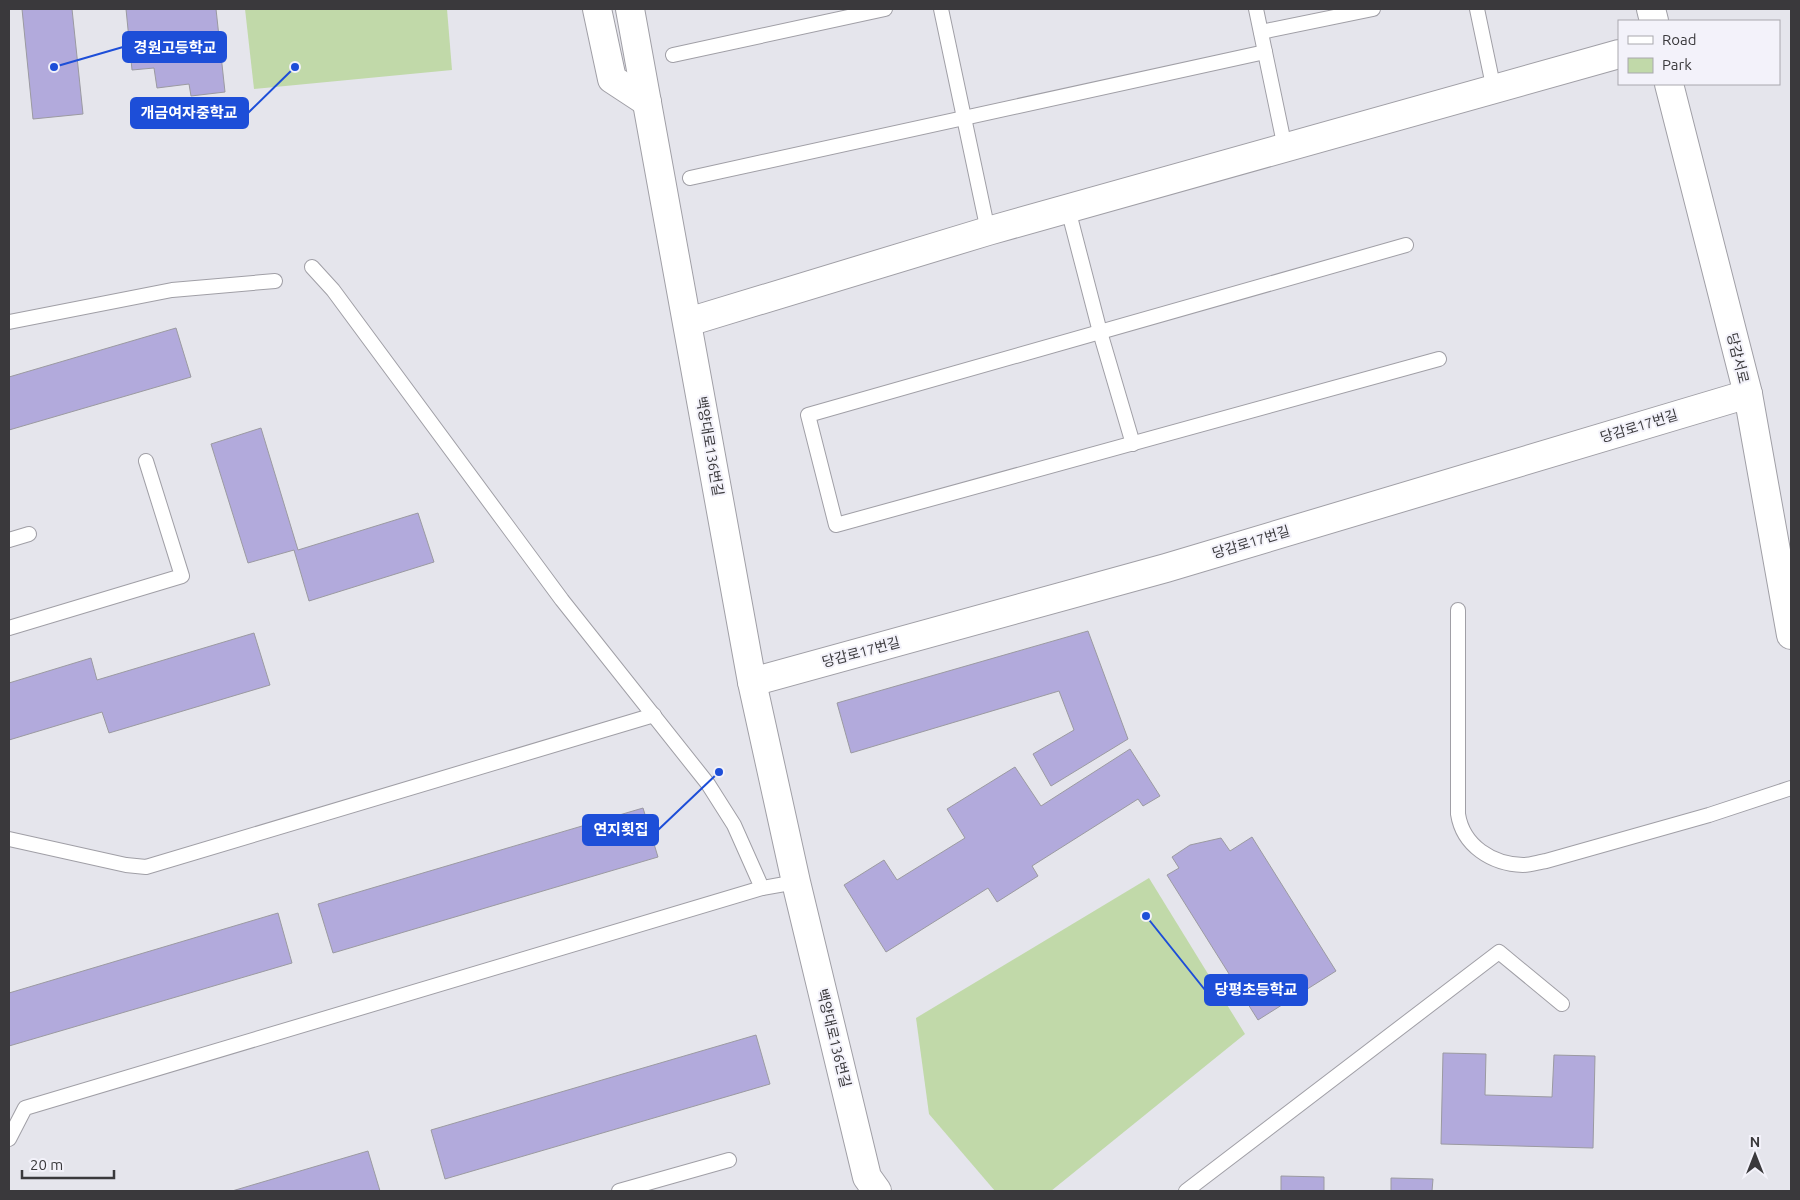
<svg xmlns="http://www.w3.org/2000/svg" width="1800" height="1200" viewBox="0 0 1800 1200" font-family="Ubuntu,'Noto Sans KR',sans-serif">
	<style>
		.green { fill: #c1d9a9 }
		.building { fill: #b2aadc; stroke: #9b9aa1 }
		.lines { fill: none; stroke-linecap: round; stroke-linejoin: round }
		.service-casing { stroke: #a09fa6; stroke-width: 16 }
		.minor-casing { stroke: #a09fa6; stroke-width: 30 }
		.tertiary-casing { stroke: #a09fa6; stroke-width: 30 }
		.secondary-casing { stroke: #a09fa6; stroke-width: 30 }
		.service { stroke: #fff; stroke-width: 14 }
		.minor { stroke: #fff; stroke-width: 28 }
		.tertiary { stroke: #fff; stroke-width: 28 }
		.secondary { stroke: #fff; stroke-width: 28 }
		.labels { text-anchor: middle; stroke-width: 4; stroke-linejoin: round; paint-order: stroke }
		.street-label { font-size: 14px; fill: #3a393c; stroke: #f3f2fa }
		.leader { fill: none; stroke: #1d4ed8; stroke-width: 2 }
		.callout-dot { fill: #1d4ed8; stroke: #f3f2fa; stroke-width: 2 }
		.callout { fill: #1d4ed8; stroke: #1d4ed8; stroke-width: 2 }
		.callout-label { font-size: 15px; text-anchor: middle; font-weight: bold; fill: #fff }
	</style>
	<rect width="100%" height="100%" fill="#e5e5ec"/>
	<!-- green -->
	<g class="green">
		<path d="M245,9H447L452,70L254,89Z"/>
		<path d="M1149,878L1245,1034L1051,1191H995L929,1114L916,1018Z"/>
	</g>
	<!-- building -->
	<g class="building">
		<path d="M22,9H72L83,114L33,119Z"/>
		<path d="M126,9H216L225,92L191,96L189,84L157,88L154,68L132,70Z"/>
		<path d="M176,328L191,377L9,430V377Z"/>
		<path d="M261,428L298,550L418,513L434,562L309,601L294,550L248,563L211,444Z"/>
		<path d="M1088,631L1128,739L1051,786L1033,754L1074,730L1059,691L851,753L837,703Z"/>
		<path d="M254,633L270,685L109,733L102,712L9,740V683L91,658L97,680Z"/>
		<path d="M1130,749L1160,796L1143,806L1138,799L1032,866L1038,876L997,902L988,888L886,952L844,885L884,860L897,880L965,838L947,809L1015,767L1041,806Z"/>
		<path d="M643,808L658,857L333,953L318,904Z"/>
		<path d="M1252,837L1336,971L1258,1020L1167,875L1179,868L1172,857L1190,845L1221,838L1230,851Z"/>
		<path d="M278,913L292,963L9,1046V993Z"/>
		<path d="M756,1035L770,1084L445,1179L431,1130Z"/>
		<path d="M1443,1053L1486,1054L1485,1095L1552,1097L1554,1055L1595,1056L1593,1148L1441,1144Z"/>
		<path d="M368,1151L380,1191H232Z"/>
		<path d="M1281,1176L1324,1177V1191H1281Z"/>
		<path d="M1391,1178L1433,1179L1432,1191H1391Z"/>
	</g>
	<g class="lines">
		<!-- service casing -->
		<g class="service-casing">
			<g id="service">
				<path d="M941,9L988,231"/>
				<path d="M1256,9L1285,148"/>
				<path d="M1477,9L1494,90"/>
				<path d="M1261,32L1373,9"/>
				<path d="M673,55L885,9"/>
				<path d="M690,178L1265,52"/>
				<path d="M1068,209L1100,332L1133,444"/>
				<path d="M1406,245L808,415L836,525L1439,359"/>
				<path d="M312,267L333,290L562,600L708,784L734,825L762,888L796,882"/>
				<path d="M9,322L172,290L275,281"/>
				<path d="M9,540L29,534"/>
				<path d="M1458,610V814C1463,846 1492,864 1523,865C1530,865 1539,862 1546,861L1709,815L1791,788"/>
				<path d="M9,628L182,576L146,461"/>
				<path d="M9,839L126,865L146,867L654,715"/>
				<path d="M9,1139L25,1108L762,888"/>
				<path d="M619,1191L729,1160"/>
				<path d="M1186,1191L1499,952L1562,1004"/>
			</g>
		</g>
		<!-- minor casing -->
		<g class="minor-casing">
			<g id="minor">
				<path d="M597,9L612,79L647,102"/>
				<path d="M688,322L988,231L1619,54"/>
			</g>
		</g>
		<!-- tertiary casing -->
		<g class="tertiary-casing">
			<g id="tertiary">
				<path d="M630,9L752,682L796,882L867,1177L877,1191"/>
				<path d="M752,682L1166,568L1748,394"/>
			</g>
		</g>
		<!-- secondary casing -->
		<g class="secondary-casing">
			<g id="secondary">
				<path d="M1651,9L1654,21"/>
				<path d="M1669,84L1748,394L1791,635"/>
			</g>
		</g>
		<!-- service -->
		<use href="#service" class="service"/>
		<!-- minor -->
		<use href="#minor" class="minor"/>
		<!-- tertiary -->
		<use href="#tertiary" class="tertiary"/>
		<!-- secondary -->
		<use href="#secondary" class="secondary"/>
	</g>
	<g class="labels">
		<!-- street labels -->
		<g class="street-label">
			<text transform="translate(1738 358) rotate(76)" y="5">당감서로</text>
			<text transform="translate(1639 426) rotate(-17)" y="5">당감로17번길</text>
			<text transform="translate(710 446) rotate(80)" y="5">백양대로136번길</text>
			<text transform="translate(1251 542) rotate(-17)" y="5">당감로17번길</text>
			<text transform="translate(861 652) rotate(-15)" y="5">당감로17번길</text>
			<text transform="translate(834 1038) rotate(76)" y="5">백양대로136번길</text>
		</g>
	</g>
	<!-- callouts -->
	<path class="leader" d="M54 67L123 47M295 67L248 113M719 772L658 830M1146 916L1205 990"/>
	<g class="callout-dot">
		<circle cx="54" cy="67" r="5"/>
		<circle cx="295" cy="67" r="5"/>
		<circle cx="719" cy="772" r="5"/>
		<circle cx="1146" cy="916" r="5"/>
	</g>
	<g class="callout">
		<rect x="123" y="32" width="103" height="30" rx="5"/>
		<rect x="131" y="98" width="117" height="30" rx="5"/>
		<rect x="583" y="815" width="75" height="30" rx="5"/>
		<rect x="1205" y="975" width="102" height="30" rx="5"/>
	</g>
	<g class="callout-label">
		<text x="175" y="53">경원고등학교</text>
		<text x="189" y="118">개금여자중학교</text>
		<text x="621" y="835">연지횟집</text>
		<text x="1256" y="995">당평초등학교</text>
	</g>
	<!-- border -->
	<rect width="1800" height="1200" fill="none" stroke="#3a393c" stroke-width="20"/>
	<!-- legend -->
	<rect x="1618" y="20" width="162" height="65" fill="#f3f2fa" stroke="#a9a8ae"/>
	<rect x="1628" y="36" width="25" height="8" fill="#ffffff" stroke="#a9a8ae"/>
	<text x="1662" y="45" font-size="15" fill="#3a393c">Road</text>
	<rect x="1628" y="58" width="25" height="15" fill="#c1d9a9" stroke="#a9a8ae"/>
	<text x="1662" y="70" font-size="15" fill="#3a393c">Park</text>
	<!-- north arrow -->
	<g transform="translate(1755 1155)" stroke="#f3f2fa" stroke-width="4" paint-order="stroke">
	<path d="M0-4L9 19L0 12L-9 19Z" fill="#3a393c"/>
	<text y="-8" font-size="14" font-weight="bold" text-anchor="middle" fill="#3a393c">N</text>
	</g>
	<!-- scale -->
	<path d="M22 1170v8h92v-8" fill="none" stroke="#3a393c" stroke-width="2.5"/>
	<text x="30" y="1170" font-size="15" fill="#3a393c" stroke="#f3f2fa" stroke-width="4" paint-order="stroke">20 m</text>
</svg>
